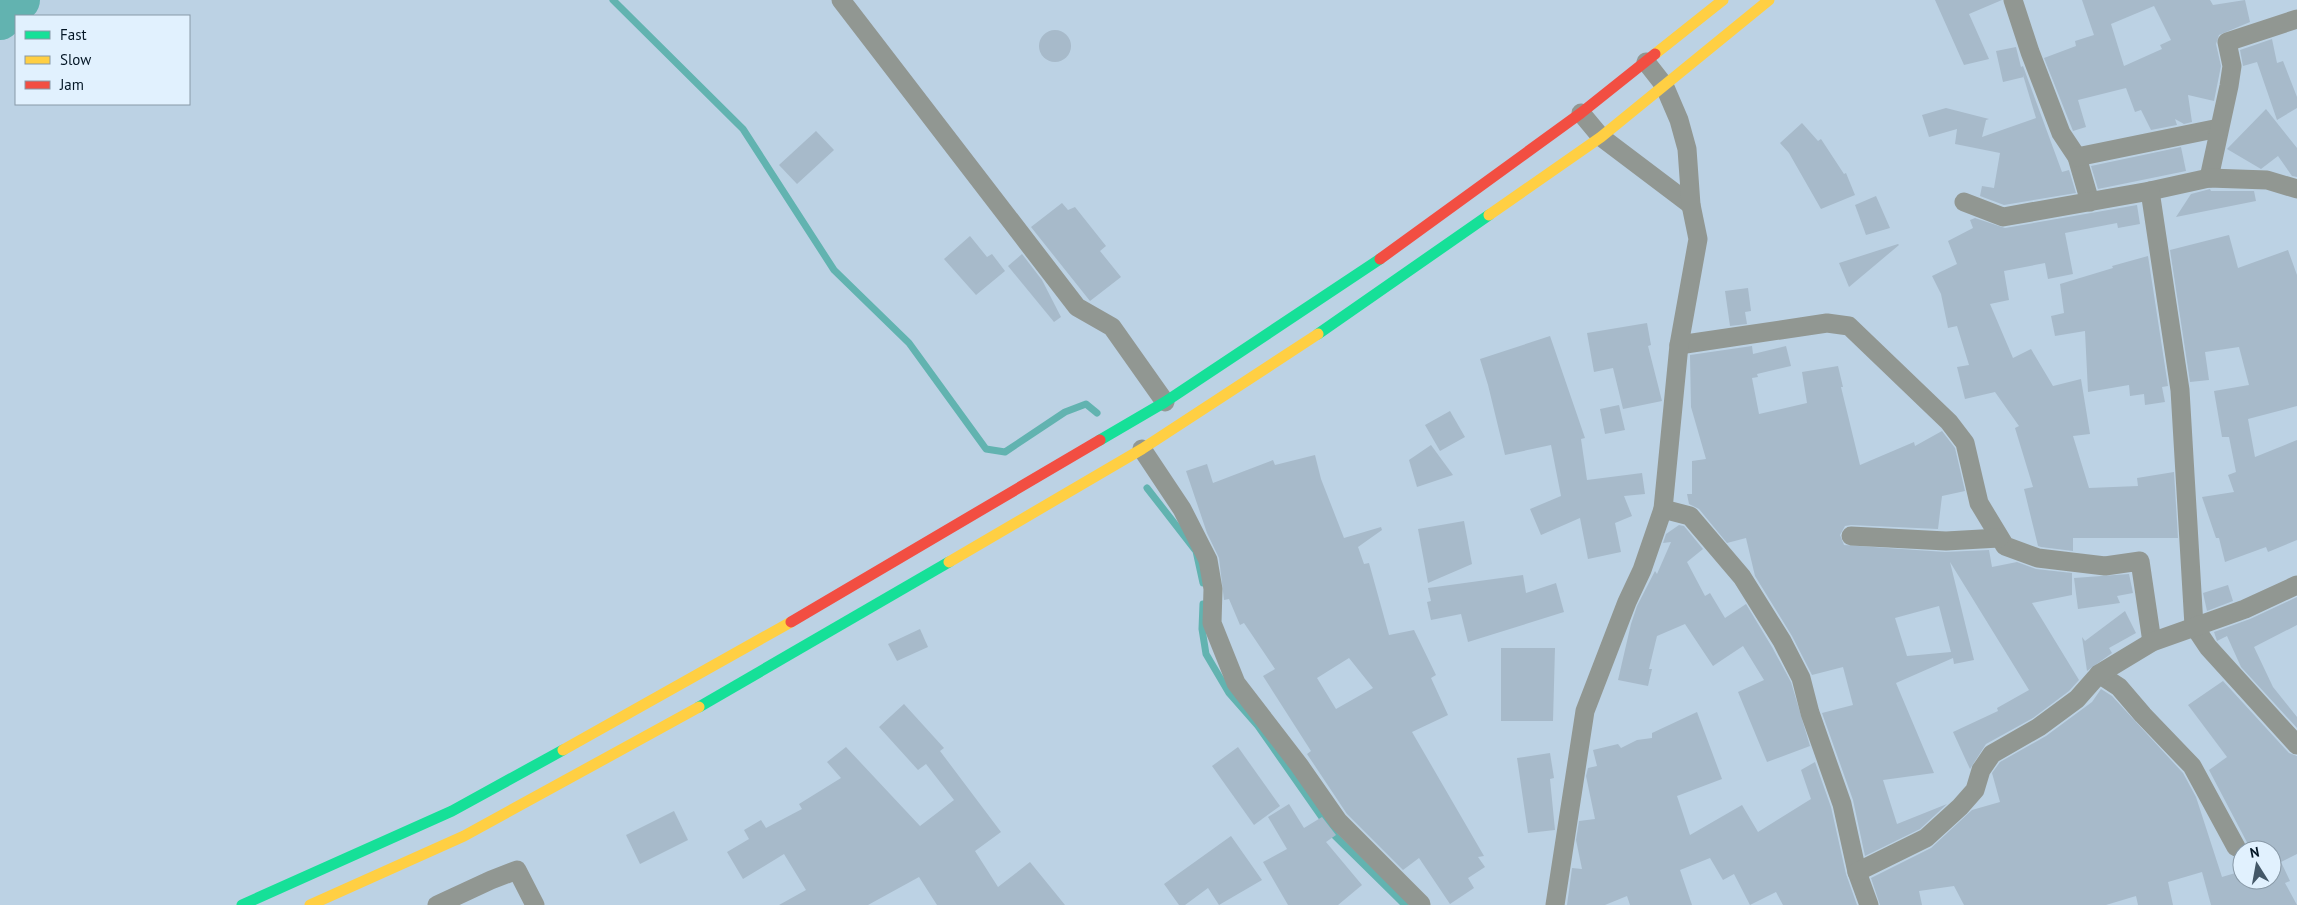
<svg xmlns="http://www.w3.org/2000/svg" width="2297" height="905" viewBox="0 0 2297 905" font-family="'PT Sans',sans-serif">
	<style>
		.lines { fill: none; stroke-linecap: round; stroke-linejoin: round }
		.stream { stroke: #62b3b0; stroke-width: 7 }
		.river { stroke: #62b3b0; stroke-width: 42 }
		.building { fill: #a7baca; fill-rule: evenodd }
		.street { stroke: #919792; stroke-width: 19 }
		.fast { stroke: #16e098; stroke-width: 11 }
		.slow { stroke: #ffcf43; stroke-width: 11 }
		.jam { stroke: #f24e42; stroke-width: 11 }
	</style>
	<rect width="100%" height="100%" fill="#bcd2e4"/>
	<g class="lines">
		<!-- stream -->
		<g class="stream">
			<path d="M613,0L743,129L834,270L909,343L986,449L1005,452L1065,412L1086,404L1097,413"/>
			<path d="M1147,488L1196,551L1203,583"/>
			<path d="M1203,604L1202,629L1206,654L1229,693L1258,726L1335,836L1405,905"/>
		</g>
		<!-- river -->
		<path class="river" d="M0,19L19,0"/>
	</g>
	<!-- building -->
	<g class="building">
		<path d="M1935,0H2002L1969,14L1989,59L1964,65Z"/>
		<path d="M2082,0H2210L2213,5L2245,0L2250,22L2219,35L2216,44L2221,66L2214,101L2188,95L2192,122L2184,124L2175,119L2177,125L2151,130L2141,110L2135,112L2126,88L2078,100L2086,127L2073,131L2044,58L2076,46L2075,41L2094,35ZM2154,6L2171,40L2160,45L2162,49L2124,66L2111,24Z"/>
		<circle cx="1055" cy="46" r="16"/>
		<path d="M2272,39L2277,63L2283,61L2297,97V108L2277,120L2257,62L2243,66L2240,50Z"/>
		<path d="M2016,47L2021,67L2023,66L2062,172L2069,170L2076,193L2004,205L1980,196L1982,186L1994,188L2000,153L1955,144L1957,129L1929,137L1922,115L1946,108L1989,119L1986,120L1982,137L2036,118L2023,75L2024,77L2003,82L1996,51Z"/>
		<path d="M2266,109L2297,148V177L2292,176L2278,156L2261,169L2227,149Z"/>
		<path d="M1802,123L1818,141L1821,139L1844,174L1846,173L1855,195L1821,209L1789,153L1780,143Z"/>
		<path d="M816,131L834,150L797,184L779,165Z"/>
		<path d="M2181,147L2186,171L2098,189L2091,166Z"/>
		<path d="M2210,189L2211,191H2254L2256,201L2176,217L2191,194Z"/>
		<path d="M1876,196L1890,228L1866,235L1855,205Z"/>
		<path d="M1062,203L1068,210L1075,207L1106,246L1100,251L1121,277L1090,301L1031,227Z"/>
		<path d="M2137,205L2140,224L2118,228L2117,223L2065,233L2073,274L2048,279L2045,263L2004,271L2009,300L1990,304L2013,358L2031,349L2053,386L2081,379L2090,434L2073,436L2089,488L2138,486L2137,478L2174,472L2178,538H2073V551L2041,547L2038,546L2024,489L2033,487L2015,428L2019,426L1995,392L1965,399L1957,367L1969,365L1957,326L1948,328L1941,294L1932,276L1957,264L1948,241L1973,228L1970,220L1975,218L2005,228Z"/>
		<path d="M2229,235L2238,268L2288,250L2297,275V406L2248,419L2255,457L2297,440V540L2268,552L2266,547L2225,562L2219,538H2216L2202,497L2234,492L2228,475L2236,472L2229,437H2222L2214,391L2249,385L2239,347L2205,352L2209,380L2190,382L2170,250Z"/>
		<path d="M970,236L987,257L992,254L1005,271L976,295L944,259Z"/>
		<path d="M1898,244L1899,245L1849,287L1839,263Z"/>
		<path d="M1022,254L1042,280L1061,317L1054,322L1008,266Z"/>
		<path d="M2148,256L2168,386L2162,387L2165,402L2145,405L2144,394L2130,396L2129,385L2088,392L2085,331L2055,336L2051,316L2064,313L2060,284L2113,268L2112,266Z"/>
		<path d="M1748,288L1751,311L1745,312L1747,324L1730,326L1725,291Z"/>
		<path d="M1647,323L1651,345L1648,346L1662,401L1623,409L1613,368L1594,372L1587,333Z"/>
		<path d="M1550,336L1585,438L1581,439L1587,480L1642,473L1645,494L1624,496L1632,516L1615,523L1621,552L1588,559L1580,518L1541,535L1530,509L1561,496L1551,445L1505,455L1488,385L1480,359Z"/>
		<path d="M1752,346L1753,354L1786,346L1791,366L1757,374L1758,377L1752,378L1759,414L1807,403L1802,372L1838,366L1843,387H1841L1860,465L1914,442L1915,446L1942,431L1955,448L1965,491L1942,496L1938,529L1851,525L1845,526L1840,535L1844,545L1945,552L1989,550L1992,567L2017,562L2036,569L2072,573V595L2032,603L2079,680L2069,691L2033,718L1986,744L1970,769L1953,732L1998,711L1997,708L2029,690L1950,562L1974,660L1954,664L1953,658L1896,683L1934,773L1883,780L1897,824L1947,804L1920,829L1865,856L1853,800L1822,713L1853,705L1843,667L1812,675L1792,636L1755,576L1746,538L1727,543L1699,509L1689,504L1687,494H1692V461L1706,459L1691,407L1690,355ZM1939,606L1951,652L1907,656L1895,618Z"/>
		<path d="M1619,405L1625,430L1605,434L1600,409Z"/>
		<path d="M1450,411L1465,437L1440,451L1425,425Z"/>
		<path d="M1431,445L1453,475L1417,487L1409,460Z"/>
		<path d="M1315,455L1321,479L1344,538L1381,527L1382,530L1358,547L1364,564L1369,563L1389,635L1414,630L1436,675L1431,678L1448,715L1412,732L1484,856L1478,857L1485,867L1468,878L1474,888L1450,904L1419,858L1403,870L1347,814L1307,754L1311,751L1263,676L1275,669L1244,623L1240,625L1229,599L1224,600L1219,558L1207,533L1186,471L1207,464L1213,483L1273,460L1275,465ZM1349,658L1373,688L1336,709L1317,678Z"/>
		<path d="M1464,521L1472,564L1428,583L1418,529Z"/>
		<path d="M1679,525L1684,526L1703,549L1687,562L1705,596L1710,593L1725,618L1746,604L1772,647L1791,682L1810,746L1767,762L1738,692L1764,680L1743,646L1713,666L1685,624L1657,636L1649,669H1652L1648,686L1618,680L1631,624L1637,606L1655,571L1657,574L1671,542L1663,543L1666,534Z"/>
		<path d="M2129,574L2133,593L2117,596L2120,603L2078,609L2074,578Z"/>
		<path d="M1523,575L1526,593L1556,583L1564,612L1468,642L1461,614L1431,620L1427,602L1431,601L1428,588Z"/>
		<path d="M2228,585L2233,601L2207,611L2203,593Z"/>
		<path d="M2297,597V625L2254,647L2273,687L2297,717V728L2241,667L2227,636L2217,641L2214,632L2250,619Z"/>
		<path d="M2125,611L2136,633L2109,648L2112,653L2087,671L2082,637L2085,641Z"/>
		<path d="M920,629L928,647L897,661L888,644Z"/>
		<path d="M1501,648H1555L1553,721H1501Z"/>
		<path d="M2223,681L2289,753L2297,756V854L2281,862L2290,881L2285,883L2297,905H2211L2202,872L2168,882L2173,905H2138L2136,896L2106,905H1964L1954,886L1919,891L1922,905H1880L1871,878L1931,848L1972,810L2000,802L1992,773L2000,762L2046,736L2092,702L2101,689L2112,696L2183,773L2196,797L2222,877L2242,871V880H2272V850H2251L2209,770L2227,757L2188,705Z"/>
		<path d="M904,704L944,748L940,751L1001,832L975,851L998,887L1030,862L1065,905H937L919,877L868,905H779L806,890L784,854L743,879L727,852L749,839L744,830L761,820L766,828L802,809L799,804L841,778L827,762L846,747L920,826L954,800L926,764L918,770L879,727Z"/>
		<path d="M1697,712L1722,779L1677,796L1690,835L1742,805L1758,832L1811,799L1801,770L1815,762L1831,807L1846,874L1857,905H1783L1776,892L1750,905L1734,874L1723,880L1710,858L1680,870L1692,905H1630L1627,896L1605,905H1567L1572,868L1582,869L1576,840L1579,821L1595,819L1586,776L1588,768L1597,766L1593,750L1618,744L1621,748L1637,740L1652,738V733Z"/>
		<path d="M1238,747L1280,806L1254,825L1212,766Z"/>
		<path d="M1550,753L1554,778L1550,779L1555,830L1528,833L1517,758Z"/>
		<path d="M1289,804L1304,828L1322,817L1336,835L1326,842L1362,885L1338,905H1288L1263,862L1287,849L1268,817Z"/>
		<path d="M674,811L688,840L640,864L626,835Z"/>
		<path d="M1231,836L1262,880L1219,905L1208,888L1185,905H1179L1164,884Z"/>
	</g>
	<g class="lines">
		<!-- street -->
		<g class="street">
			<path d="M841,0L1077,307L1112,327L1165,402"/>
			<path d="M2013,0L2030,52L2061,133L2077,157L2090,202"/>
			<path d="M1581,113L1601,137L1691,205"/>
			<path d="M2077,157L2219,128"/>
			<path d="M2209,178L2229,86L2232,66L2227,42L2297,19"/>
			<path d="M2150,191L2209,178L2267,180L2297,189"/>
			<path d="M1964,202L2003,217L2150,191L2180,390L2194,626L2208,647L2297,745"/>
			<path d="M1679,345L1827,323L1849,326L1949,422L1965,443L1979,503L2005,546L2038,558L2105,566L2140,561L2152,642"/>
			<path d="M1142,449L1182,509L1208,560L1213,589L1212,623L1236,683L1299,765L1338,821L1421,904L1420,905"/>
			<path d="M1663,509L1690,516L1742,577L1782,641L1801,678L1810,713L1842,804L1857,872L1869,905"/>
			<path d="M1851,536L1946,541L1999,538"/>
			<path d="M2099,674L2119,687L2143,715L2192,766L2236,847"/>
			<path d="M1857,872L1926,838L1960,807L1975,790L1981,770L1992,754L2039,727L2077,699L2099,674L2152,642L2245,609L2297,585"/>
			<path d="M437,905L491,880L517,870L535,905"/>
			<path d="M1555,905L1585,711L1627,602L1642,570L1663,509L1679,345L1698,239L1691,205L1687,149L1679,120L1664,85L1646,62"/>
		</g>
		<!-- fast -->
		<g class="fast">
			<path d="M1318,334L1489,215"/>
			<path d="M1100,440L1165,402L1380,259"/>
			<path d="M699,707L949,562"/>
			<path d="M242,905L452,811L563,750"/>
		</g>
		<!-- slow -->
		<g class="slow">
			<path d="M1655,54L1723,0"/>
			<path d="M1489,215L1601,137L1769,0"/>
			<path d="M949,562L1142,449L1318,334"/>
			<path d="M563,750L791,622"/>
			<path d="M310,905L464,836L699,707"/>
		</g>
		<!-- jam -->
		<g class="jam">
			<path d="M1380,259L1581,113L1655,54"/>
			<path d="M791,622L1100,440"/>
		</g>
	</g>
	<!-- legend -->
	<rect x="15" y="15" width="175" height="90" fill="#e1f1fe" stroke="#8899a7"/>
	<rect x="25" y="31" width="25" height="8" fill="#16e098" stroke="#8899a7"/>
	<text x="60" y="40" font-size="15" fill="#031625">Fast</text>
	<rect x="25" y="56" width="25" height="8" fill="#ffcf43" stroke="#8899a7"/>
	<text x="60" y="65" font-size="15" fill="#031625">Slow</text>
	<rect x="25" y="81" width="25" height="8" fill="#f24e42" stroke="#8899a7"/>
	<text x="60" y="90" font-size="15" fill="#031625">Jam</text>
	<!-- north arrow -->
	<g transform="translate(2257 865) rotate(349)"><circle r="24" fill="#e1f1fe" stroke="#8899a7"/>
	<path d="M0-4L9 19L0 12L-9 19Z" fill="#445868"/>
	<text y="-8" font-size="14" font-weight="bold" text-anchor="middle" fill="#031625">N</text>
	</g>
</svg>
